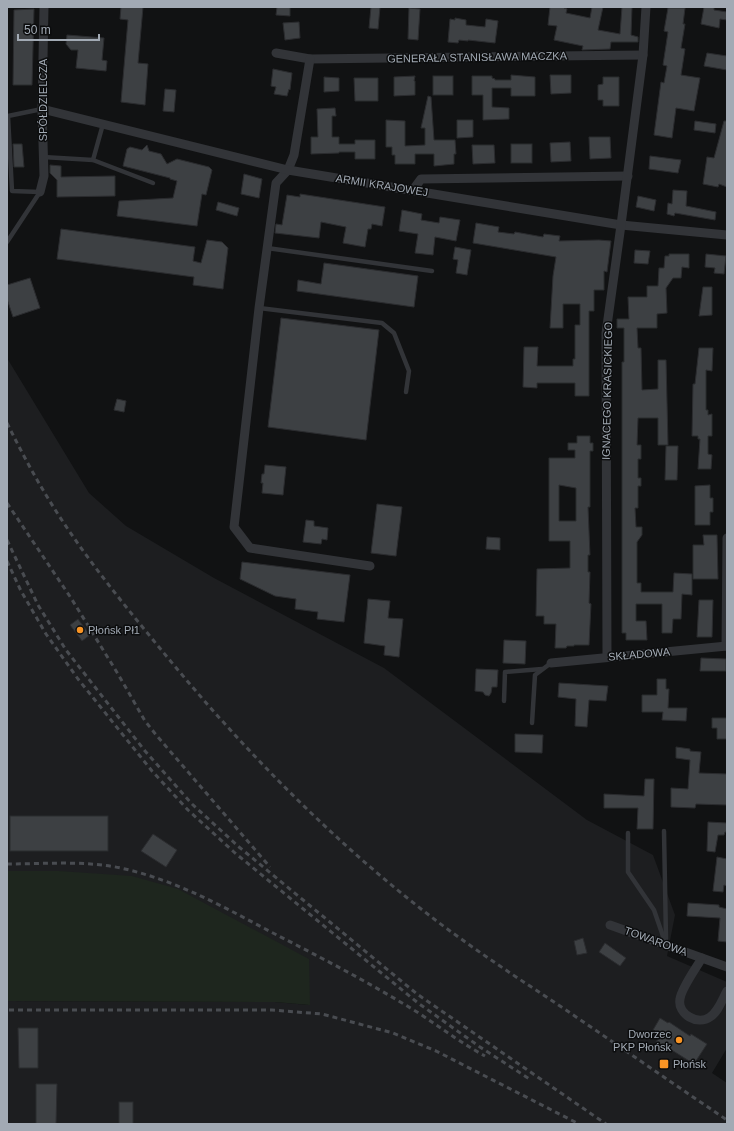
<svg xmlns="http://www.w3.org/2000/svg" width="734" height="1131" viewBox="0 0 734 1131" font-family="Helvetica,sans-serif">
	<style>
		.built { fill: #1d1e20 }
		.green { fill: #1e261e }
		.building { fill: #3d4043; stroke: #2b2c2f; fill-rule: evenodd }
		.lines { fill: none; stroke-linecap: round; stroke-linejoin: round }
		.service { stroke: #323438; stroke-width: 4.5 }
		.minor { stroke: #323438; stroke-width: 9 }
		.rail { stroke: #494c51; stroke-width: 3; stroke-dasharray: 5 4; stroke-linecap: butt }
		.poi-dot { fill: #f99424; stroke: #0c0d0e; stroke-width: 1.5 }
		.labels { text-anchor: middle; stroke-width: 3; stroke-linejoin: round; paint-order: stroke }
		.street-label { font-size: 11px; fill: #a2aab4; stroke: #0c0d0e }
		.poi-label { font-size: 11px; fill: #a2aab4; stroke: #0c0d0e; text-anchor: start }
	</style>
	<rect width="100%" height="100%" fill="#111213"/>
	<!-- built -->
	<path class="built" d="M7,358L89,493L126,526L214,578L384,668L587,820L653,855L675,915L667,956L727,982V1048L712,1073L727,1083V1124H7V1001L275,1002L309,1005L59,871H7Z"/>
	<!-- green -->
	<path class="green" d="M7,871H59L132,876L178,889L309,959L310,1005L275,1002L7,1001Z"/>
	<!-- building -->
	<g class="building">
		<path d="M121,7H143L138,63L148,64L145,105L121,102L128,20L120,19Z"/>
		<path d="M277,7H290V16L276,15Z"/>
		<path d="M371,7H380L378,29L369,28Z"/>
		<path d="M550,7H565L564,8L567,9L566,13L590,18L592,7H603L598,30L620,34L622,7H632L631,35L638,37V42H611L610,49L582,50L583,46L554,40L557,26L548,25Z"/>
		<path d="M704,7H714V10L727,12V20L720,19L719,28L701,24Z"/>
		<path d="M409,8L420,9L418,40L408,39Z"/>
		<path d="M668,8H685L683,24H685L681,48L685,49L681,75L700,78L694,111L676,108L672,138L654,135L661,82L664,83L667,66L663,65L668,32L664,31Z"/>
		<path d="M34,9L32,85H13L14,10Z"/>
		<path d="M455,18L466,20V25L485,27L486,19L498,21L495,43L468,40V41L459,40L458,43L448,42L450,19L455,20Z"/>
		<path d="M299,22L300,38L285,40L283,23Z"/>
		<path d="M67,35L104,38L102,60L107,61L106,71L76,68L78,50H71L66,44Z"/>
		<path d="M707,53L727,56V70L704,66Z"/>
		<path d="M273,69L292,73L290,90L289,89L287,96L274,94L276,87L271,86Z"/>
		<path d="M511,75L535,77V96H511V88H492V107L509,108V119L483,120V95H472V76H492V78L495,79V80H511Z"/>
		<path d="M550,75H571V93L551,94Z"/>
		<path d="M415,76L414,81H415V95L394,96V77Z"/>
		<rect x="433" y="76" width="20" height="19"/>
		<path d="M324,77L339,78V91L324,92Z"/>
		<path d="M603,77H619V106H603V100H598V85L603,84Z"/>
		<path d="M354,78H378V101H355Z"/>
		<path d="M165,89L176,90L174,112L163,111Z"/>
		<path d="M428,96L431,97L434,140H455L456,154H454V164L434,166V154H415V164H395V155H392V147H386V120L405,121V146L425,145V128H421Z"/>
		<path d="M335,108L336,116H332V137H339V144H355V140H375V159H355V152H339V153L311,154V137H318L317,109Z"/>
		<path d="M457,120H473V137L457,138Z"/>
		<path d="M695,121L716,124L715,133L694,130Z"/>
		<path d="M724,121H727V187L719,184L718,187L703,184L707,157L714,158Z"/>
		<path d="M589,137H610L611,158L590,159Z"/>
		<path d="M570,142L571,161L551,162L550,143Z"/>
		<path d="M13,144H22L24,167H14Z"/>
		<rect x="511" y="144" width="21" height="19"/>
		<path d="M147,145L149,151L161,154L167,164L177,159L209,167L212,170L206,195L202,194L197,226L117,216L119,201L173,198L177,181L170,179V178L123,166L127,149L130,147L142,150Z"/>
		<path d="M472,145H494L495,163L473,164Z"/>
		<path d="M650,156L681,160L678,173L649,169Z"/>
		<path d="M50,165L61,166V177L115,176V196L57,197V180L50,173Z"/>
		<path d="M244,174L262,179L259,198L241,194Z"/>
		<path d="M673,190L687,191L686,206L716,212L715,220L675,213L674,216L667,214L668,203L672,204Z"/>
		<path d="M300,194L385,207L382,226L372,224L371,229H368L365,247L343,243L346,227L321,222L319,238L275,233L276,224L282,225L287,195L300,197Z"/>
		<path d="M638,196L656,200L654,211L636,207Z"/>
		<path d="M218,202L239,208L237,216L216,210Z"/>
		<path d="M402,210L422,214L421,220L439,223L440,217L460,220L456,241L435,237L433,255L415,253L418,234L399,231Z"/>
		<path d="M476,223L499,227L498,232L514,234L515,232L543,237L544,234L560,236L559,241L599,240L611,241L607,272L604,271V290H594V311H589V396H575V383H537V388L523,387L524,347H538L537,366H573V359H575V325H580V304H563V328H550L553,276L556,257L473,243Z"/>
		<path d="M61,229L195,247L193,261L201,263L207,240L222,242L228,248L223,289L193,285L194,277L57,259Z"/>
		<path d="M455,247L471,250L467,275L456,273L458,260L453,259Z"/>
		<path d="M635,250L650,251L648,264L634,263Z"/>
		<path d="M669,254H689V268L682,267L681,278H673L666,288L667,313L657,314V328H637L638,348H641L642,390L658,389V360H666L668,445H658V418H638L637,445H641V459H638V478H641V486H638V508H635L636,527H642V535L637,542V583H641V592H673L674,573L692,574V595L682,594L681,619H673L672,633H662V604H636V621H646L647,640H626V633H622V362H624V328H617V319H629L628,297H647V286H658L659,268H664L665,256H669Z"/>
		<path d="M706,254L726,256L724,274L714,273L715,268L705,267Z"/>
		<path d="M324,263L418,276L414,307L297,291L298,280L321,284Z"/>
		<path d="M30,278L40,308L13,317L7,299V285Z"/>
		<path d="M703,287H712V315L699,316Z"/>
		<path d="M281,318L379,330L366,440L268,427Z"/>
		<path d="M699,348H713L712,371L706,370V410H708V415L712,414V436H708V454L712,455L711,469H698L700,439H698V436H692L693,384H695Z"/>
		<path d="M117,399L126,401L124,412L114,410Z"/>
		<path d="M577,436H590V443H593V451H590V507H588L590,555H588V572H590L589,603L591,604L589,645H574V646H567L566,648H555L556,624H544V616H536L537,569L570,568V541H549V458H575V450H568V443H577ZM559,485L576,488V521H559Z"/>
		<path d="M666,446H678L677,480H665Z"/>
		<path d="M265,465L286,467L283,495L262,493L263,483H261L262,474H264Z"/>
		<path d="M710,485V498H713V512H710V525H695V486Z"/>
		<path d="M377,504L402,507L396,556L371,553Z"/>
		<path d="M306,520L314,521V526L328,528L327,540L322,539L321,544L303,542Z"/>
		<path d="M703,535H717L718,579H693V545H704Z"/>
		<path d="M487,537L500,538V550L486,549Z"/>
		<path d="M242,562L350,575L344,622L317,619L318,612L295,609L296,599L275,596L240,579Z"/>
		<path d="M368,599L390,601L388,618L403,619L399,657L384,655L385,646L364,643Z"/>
		<path d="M699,600H713L712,637H697Z"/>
		<path d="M78,619L90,635L82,641L70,625Z"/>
		<path d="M504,640L526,641L525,664L503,663Z"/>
		<path d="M701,658L726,659V671H700Z"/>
		<path d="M476,669L498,670L497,687H492L491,693L489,696L485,695L483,692L475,691Z"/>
		<path d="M657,679H666V689H669L668,708H687L686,721L662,720L663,712H642V695H657Z"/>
		<path d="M559,683L608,686L606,701L589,700L587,727L575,726L576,699L558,697Z"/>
		<path d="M712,718H727V739H717V728H712Z"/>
		<path d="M515,734L543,735L542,753L515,752Z"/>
		<path d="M676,747L690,749V751L701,752L699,773L727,774V805L696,804L695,808L671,807V788L688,789L690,760L676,758Z"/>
		<path d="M645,779H654L653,829H637L638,808H604V794L644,796Z"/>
		<rect x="10" y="816" width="98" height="35"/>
		<path d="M708,822L727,823V832H725L724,835H718L715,852L707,851Z"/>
		<path d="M153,834L177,850L166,867L141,851Z"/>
		<path d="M717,857L727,859V886L724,885L723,892L713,891Z"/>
		<path d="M688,903L719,905V907L727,909V942L718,941L720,918L687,916Z"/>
		<path d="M583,938L587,953L577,955L574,941Z"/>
		<path d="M605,943L626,958L620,966L599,952Z"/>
		<path d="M660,1018L668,1023L669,1022L690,1036L691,1034L707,1044L694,1064L670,1049L669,1050L656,1042L661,1035L653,1030Z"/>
		<path d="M18,1028H38V1068H19Z"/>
		<path d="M36,1084H57L56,1124H36Z"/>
		<rect x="119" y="1102" width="14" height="22"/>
	</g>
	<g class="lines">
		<!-- service -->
		<g class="service">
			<path d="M43,157L93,160L103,124"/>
			<path d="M93,160L153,183"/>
			<path d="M40,192L12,191L8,116L42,109"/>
			<path d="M7,242L40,192"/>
			<path d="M267,248L432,271"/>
			<path d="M259,308L382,323L394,333L409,371L406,392"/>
			<path d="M504,701L505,672L542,669"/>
			<path d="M532,723L535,675L551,663"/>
			<path d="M664,831L666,939"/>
			<path d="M628,833V872L654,910L666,945"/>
		</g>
		<!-- minor -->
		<g class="minor">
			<path d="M276,53L310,59L643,55"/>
			<path d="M310,59L294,155L288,170L276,183L259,308L234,527L250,548L370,566"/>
			<path d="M42,109L288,170L621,225L727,235"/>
			<path d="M413,190L421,179L628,176"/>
			<path d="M40,192L44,176L42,109L44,7"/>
			<path d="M726,646L727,538"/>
			<path d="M607,657L606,333L621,225L643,55L646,7"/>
			<path d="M551,663L727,646"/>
			<path d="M610,925L727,967"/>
			<path d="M702,958C696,968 681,989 680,999C677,1014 698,1026 710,1017C718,1012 722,1000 727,991"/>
		</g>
		<!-- rail -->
		<g class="rail">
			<path d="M7,423C19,447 32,472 46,495C81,553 125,606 168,658C244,750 330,838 425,912C466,944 510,973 554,1002C612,1041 669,1081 727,1120"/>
			<path d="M7,503L71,598L118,674L145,721L157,736L270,867"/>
			<path d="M7,540L38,605L66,650L145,751L192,804L239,847L417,994L606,1124"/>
			<path d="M7,561L21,591L46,634L78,679L152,771L188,810L235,853L418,1003L480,1047L531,1080"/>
			<path d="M7,864C45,864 88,860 125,869C177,881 224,907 271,932C320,957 370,983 417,1012C440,1027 461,1043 485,1056"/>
			<path d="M9,1010H272L322,1014L393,1033L436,1051L579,1124"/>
		</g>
	</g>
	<!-- markers -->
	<g class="poi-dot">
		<circle cx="80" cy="630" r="4"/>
		<circle cx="679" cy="1040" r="4"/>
		<rect x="659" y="1059" width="10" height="10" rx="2"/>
	</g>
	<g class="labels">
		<!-- street labels -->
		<g class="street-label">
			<text transform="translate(477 57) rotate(-1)" y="4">GENERAŁA STANISŁAWA MACZKA</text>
			<text transform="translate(43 100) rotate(-90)" y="4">SPÓŁDZIELCZA</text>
			<text transform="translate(382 185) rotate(9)" y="4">ARMII KRAJOWEJ</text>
			<text transform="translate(607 391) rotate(-89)" y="4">IGNACEGO KRASICKIEGO</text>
			<text transform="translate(639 654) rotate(-5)" y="4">SKŁADOWA</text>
			<text transform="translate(656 941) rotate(20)" y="4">TOWAROWA</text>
		</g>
		<!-- poi labels -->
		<g class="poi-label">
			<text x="88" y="634">Płońsk Pł1</text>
			<text x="671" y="1038" text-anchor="end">Dworzec<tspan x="671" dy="13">PKP Płońsk</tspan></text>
			<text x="673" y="1068">Płońsk</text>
		</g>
	</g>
	<!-- border -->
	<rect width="734" height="1131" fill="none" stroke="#a2aab4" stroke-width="16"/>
	<!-- scale -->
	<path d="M18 34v6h81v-6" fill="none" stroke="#a2aab4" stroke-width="2"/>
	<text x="24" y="34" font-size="12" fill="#a2aab4" stroke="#0c0d0e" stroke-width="3" paint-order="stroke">50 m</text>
</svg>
